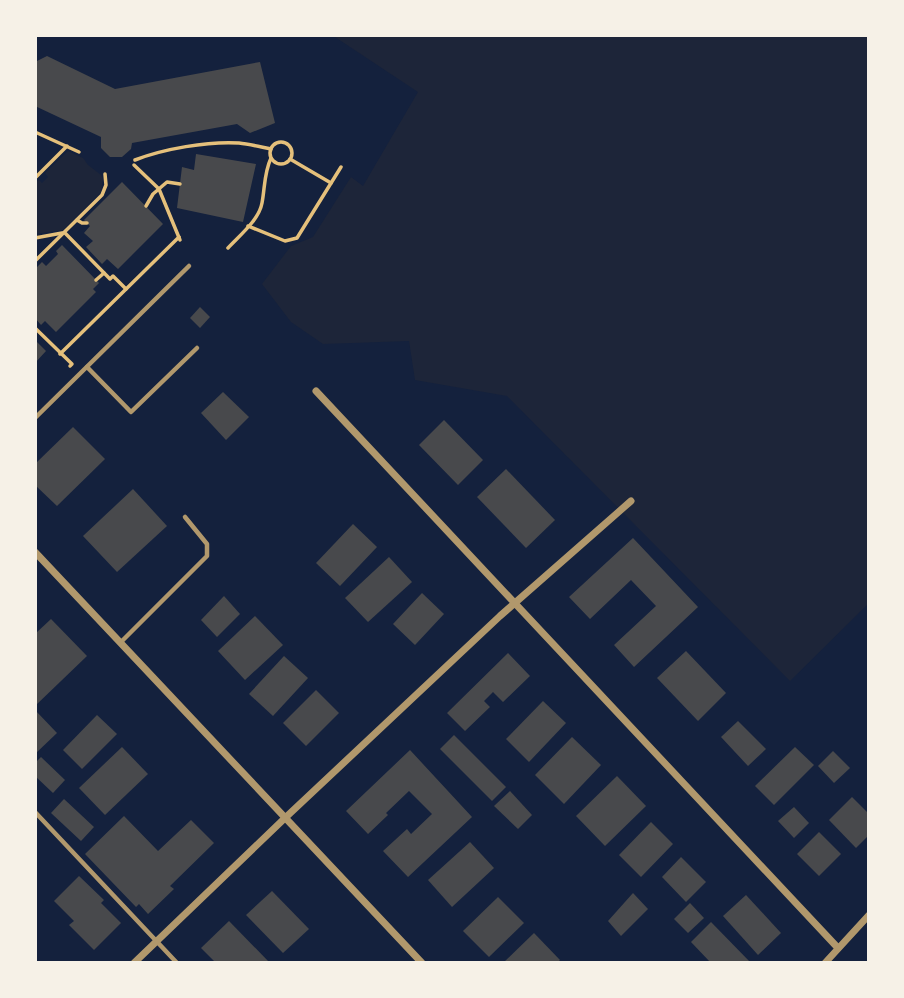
<svg xmlns="http://www.w3.org/2000/svg" width="904" height="998" viewBox="0 0 904 998" font-family="Inter,sans-serif">
	<style>
		.green { fill: #1d2539 }
		.building { fill: #48494c }
		.lines { fill: none; stroke-linecap: round; stroke-linejoin: round }
		.path { stroke: #e5c07b; stroke-width: 3.5 }
		.service { stroke: #b1986c; stroke-width: 4.5 }
		.minor { stroke: #b1986c; stroke-width: 7 }
	</style>
	<rect width="100%" height="100%" fill="#14213d"/>
	<!-- green -->
	<g class="green">
		<path d="M332,35H869V603L790,681L507,396L415,380L409,341L323,344L291,322L262,284L291,246L313,237L351,177L363,186L418,92Z"/>
		<path d="M68,151L83,158L88,165L101,175L103,179L101,192L63,230L35,234V183L39,180L42,183L48,177L45,173Z"/>
	</g>
	<!-- building -->
	<g class="building">
		<path d="M47,56L115,89L260,62L275,123L250,133L237,124L132,143L131,149L122,157H110L101,148V137L35,106V62Z"/>
		<path d="M196,154L256,164L243,222L177,208L182,167L194,170Z"/>
		<path d="M122,182L163,224L118,269L107,259L102,264L86,247L93,241L84,233L90,226L84,220Z"/>
		<path d="M62,245L99,283L93,289L96,292L56,332L45,321L41,325L35,318V269L42,262L46,266L58,254L56,251Z"/>
		<path d="M200,307L210,317L200,328L190,318Z"/>
		<path d="M35,340L46,351L35,363Z"/>
		<path d="M223,392L249,417L226,440L201,413Z"/>
		<path d="M444,420L483,460L458,485L419,445Z"/>
		<path d="M73,427L105,459L57,506L35,485V464Z"/>
		<path d="M506,469L555,520L526,548L477,497Z"/>
		<path d="M133,489L167,526L117,572L83,536Z"/>
		<path d="M353,524L377,547L340,586L316,563Z"/>
		<path d="M633,538L698,607L634,667L614,645L656,606L631,580L590,619L569,597Z"/>
		<path d="M389,557L412,582L368,622L345,598Z"/>
		<path d="M422,593L444,614L415,645L393,624Z"/>
		<path d="M224,596L240,614L217,637L201,620Z"/>
		<path d="M255,616L283,645L245,680L218,651Z"/>
		<path d="M51,619L87,656L35,706V634Z"/>
		<path d="M686,651L726,693L698,721L657,678Z"/>
		<path d="M508,653L530,676L503,702L493,692L484,701L490,707L465,731L447,713Z"/>
		<path d="M284,656L308,678L273,716L249,694Z"/>
		<path d="M316,690L339,713L306,746L283,723Z"/>
		<path d="M543,701L566,723L529,762L506,739Z"/>
		<path d="M35,710L57,733L35,754Z"/>
		<path d="M97,715L117,734L82,769L63,750Z"/>
		<path d="M738,721L766,749L748,766L721,737Z"/>
		<path d="M454,735L506,787L492,801L440,749Z"/>
		<path d="M572,737L601,765L564,804L535,775Z"/>
		<path d="M122,747L148,774L105,815L79,788Z"/>
		<path d="M795,747L814,765L774,805L755,786Z"/>
		<path d="M410,750L472,817L408,877L383,851L407,829L411,834L432,814L409,791L386,813L388,815L368,834L346,811Z"/>
		<path d="M833,751L850,768L834,783L818,766Z"/>
		<path d="M41,757L65,780L53,793L35,776V763Z"/>
		<path d="M617,776L646,806L605,846L576,816Z"/>
		<path d="M510,791L532,815L518,829L494,806Z"/>
		<path d="M852,797L869,814V835L856,848L829,820Z"/>
		<path d="M64,799L94,827L81,841L51,813Z"/>
		<path d="M794,807L809,823L794,838L778,821Z"/>
		<path d="M124,816L158,851L191,820L214,843L170,886L174,889L148,914L139,904L136,907L85,854Z"/>
		<path d="M651,822L673,844L641,877L619,855Z"/>
		<path d="M819,832L841,854L819,876L797,854Z"/>
		<path d="M470,842L494,868L452,907L428,880Z"/>
		<path d="M681,857L706,882L686,902L662,877Z"/>
		<path d="M79,876L104,900L101,903L121,923L94,950L69,925L74,921L54,901Z"/>
		<path d="M272,891L309,929L283,953L246,915Z"/>
		<path d="M633,893L648,909L621,936L608,921Z"/>
		<path d="M746,895L781,933L758,955L723,916Z"/>
		<path d="M498,897L524,923L489,957L463,931Z"/>
		<path d="M690,903L704,918L688,933L674,919Z"/>
		<path d="M229,921L270,963H216L201,948Z"/>
		<path d="M711,922L751,963H711L691,942Z"/>
		<path d="M534,933L560,960L557,963H503Z"/>
	</g>
	<g class="lines">
		<!-- path -->
		<g class="path">
			<path d="M35,132L79,152"/>
			<circle cx="281" cy="153" r="11"/>
			<path d="M290,159L331,183"/>
			<path d="M135,160C163,149 208,141 239,143C249,144 261,147 271,149"/>
			<path d="M134,165L159,189L180,240"/>
			<path d="M35,178L67,146"/>
			<path d="M146,206L153,194L167,182L180,184"/>
			<path d="M77,220L82,223H87"/>
			<path d="M248,226L285,241L297,238L341,167"/>
			<path d="M65,233L110,279L113,276L126,289"/>
			<path d="M35,238L62,233"/>
			<path d="M228,248C240,235 259,220 262,203C265,187 264,173 271,158"/>
			<path d="M35,261L102,195L106,185L105,174"/>
			<path d="M96,280L104,273"/>
			<path d="M35,328L72,364L70,366"/>
			<path d="M60,354L179,237"/>
		</g>
		<!-- service -->
		<g class="service">
			<path d="M87,367L131,412L197,348"/>
			<path d="M35,418L189,266"/>
			<path d="M121,642L207,556V544L185,517"/>
			<path d="M35,812L177,963"/>
		</g>
		<!-- minor -->
		<g class="minor">
			<path d="M316,391L838,948"/>
			<path d="M35,552L422,963"/>
			<path d="M134,963L285,818L500,616L631,501"/>
			<path d="M825,963L869,915"/>
		</g>
	</g>
	<!-- border -->
	<rect width="904" height="998" fill="none" stroke="#f6f1e7" stroke-width="74"/>
</svg>
